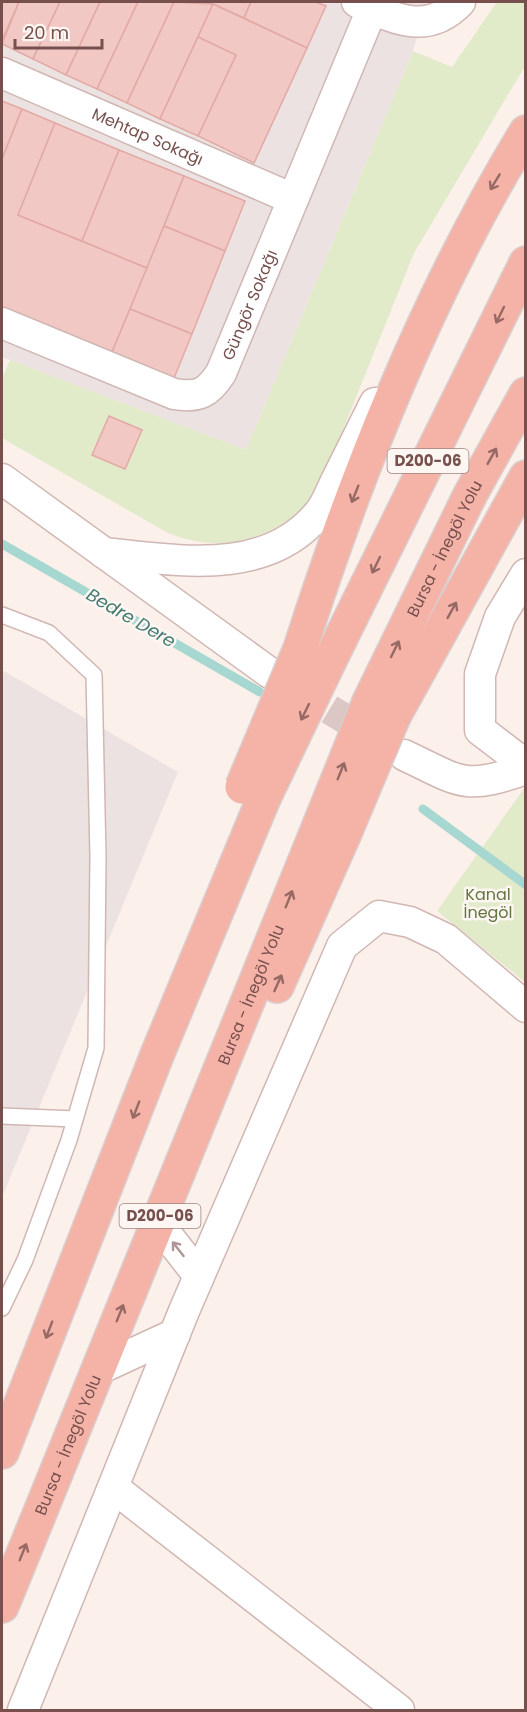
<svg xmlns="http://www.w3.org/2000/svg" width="527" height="1712" viewBox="0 0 527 1712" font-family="Poppins,sans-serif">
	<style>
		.industrial { fill: #ece2e1 }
		.green { fill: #e1eac9 }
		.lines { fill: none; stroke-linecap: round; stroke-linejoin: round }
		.stream { stroke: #a6d7d0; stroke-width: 9 }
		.building { fill: #f1c8c4; stroke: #e3a9a5; stroke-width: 1.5 }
		.minor-tunnel { stroke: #dbc8c4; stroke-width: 30; stroke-dasharray: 30 15; stroke-linecap: butt }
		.service-casing { stroke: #d1b7b3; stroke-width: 18 }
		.minor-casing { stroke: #d1b7b3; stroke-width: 33 }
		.trunk-casing { stroke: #d9cecd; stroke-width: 36 }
		.service { stroke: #fff; stroke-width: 15 }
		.minor { stroke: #fff; stroke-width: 30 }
		.trunk { stroke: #f5b3a8; stroke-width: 33 }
		.trunk-bridge-casing { stroke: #d9cecd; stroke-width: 36; stroke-linecap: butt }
		.trunk-bridge { stroke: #f5b3a8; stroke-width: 33 }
		.oneway { stroke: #966964 }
		.oneway2 { stroke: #ad9695 }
		.labels { text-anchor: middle; stroke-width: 5; stroke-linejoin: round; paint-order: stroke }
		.shield { fill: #fef6f2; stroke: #a0827f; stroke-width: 1.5 }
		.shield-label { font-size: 15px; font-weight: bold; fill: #77504e }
		.street-label { font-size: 16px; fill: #77504e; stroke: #fef6f2 }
		.park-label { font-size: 16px; fill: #637643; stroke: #fef6f2 }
		.water-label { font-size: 18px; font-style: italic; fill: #427b72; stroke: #fef6f2 }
	</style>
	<rect width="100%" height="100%" fill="#fcf0eb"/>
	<!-- industrial -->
	<g class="industrial">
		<path d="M2,2H427L413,51L246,450L2,357Z"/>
		<path d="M2,670L178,772L2,1197Z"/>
	</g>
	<!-- green -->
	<g class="green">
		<path d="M497,2H525V66L414,253L314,502C267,539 225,555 168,533L2,438V379L10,360L246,450L413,51L452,67Z"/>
		<path d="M525,787V982L437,911Z"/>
	</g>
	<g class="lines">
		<!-- stream -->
		<g class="stream">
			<path d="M2,544L260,692"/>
			<path d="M423,809L526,885"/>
		</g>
	</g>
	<!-- building -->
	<g class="building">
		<path d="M2,2H19L2,40Z"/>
		<path d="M19,2H60L33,59L2,44Z"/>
		<path d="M60,2H100L66,75L33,59Z"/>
		<path d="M100,2H138L97,89L66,75Z"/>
		<path d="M138,2H174L127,103L97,89Z"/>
		<path d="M174,2L213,4L160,119L127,103Z"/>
		<path d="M201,2H251L244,18L213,4Z"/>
		<path d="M251,2H316L326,6L307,48L244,18Z"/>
		<path d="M213,4L307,48L254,163L198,136L236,55L198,37Z"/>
		<path d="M198,37L236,55L198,136L160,119Z"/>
		<path d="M2,101L22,109L2,159Z"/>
		<path d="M22,109L55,123L18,215L147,268L112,352L2,307V159Z"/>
		<path d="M55,123L119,150L82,241L18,215Z"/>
		<path d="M119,150L184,176L147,268L82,241Z"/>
		<path d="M184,176L245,201L225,251L164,226Z"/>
		<path d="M164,226L225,251L192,334L130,309Z"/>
		<path d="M130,309L192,334L174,378L112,352Z"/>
		<path d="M109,416L142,430L125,469L92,455Z"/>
	</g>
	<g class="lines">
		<!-- minor-tunnel -->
		<path class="minor-tunnel" d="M291,686L380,740"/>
		<!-- service casing -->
		<g class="service-casing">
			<g id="service">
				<path d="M2,615L49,633L94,675L98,856L96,1048L69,1140L25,1260L2,1308"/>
				<path d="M2,1116L75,1119"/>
			</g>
		</g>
		<!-- minor casing -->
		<g class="minor-casing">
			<g id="minor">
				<path d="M357,2C395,19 427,36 460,2"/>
				<path id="s1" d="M2,73L293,199"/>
				<path id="s2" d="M2,323L174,394C199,398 208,393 221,373L372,9"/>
				<path d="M2,479L270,673"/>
				<path d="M104,553C176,560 266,578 319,513C326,505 331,491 336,481C349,455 362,429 375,403"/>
				<path d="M526,574L500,617L480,674V730L526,765"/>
				<path d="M404,755C461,782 463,791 526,769"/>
				<path d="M157,1222L199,1276"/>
				<path d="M97,1370L175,1334"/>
				<path d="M114,1488L399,1710"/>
				<path d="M23,1710L184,1311L342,946L379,916L410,922L446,939L526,1007"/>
			</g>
		</g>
		<!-- trunk casing -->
		<g class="trunk-casing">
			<g id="trunk">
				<path d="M300,649C357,471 428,293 526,132"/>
				<path d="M330,660L526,263"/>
				<path id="s3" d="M369,702L470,495L526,394"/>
				<path d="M394,716L526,477"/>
				<path d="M277,986L344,835"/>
				<path d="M2,1452L157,1055L263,800"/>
				<path id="s4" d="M2,1606L319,826"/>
			</g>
		</g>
		<!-- service -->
		<use href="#service" class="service"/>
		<!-- minor -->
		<use href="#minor" class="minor"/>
		<!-- trunk -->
		<use href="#trunk" class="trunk"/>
		<!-- trunk-bridge casing -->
		<g class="trunk-bridge-casing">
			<g id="trunk-bridge">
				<path d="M242,787L300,649"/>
				<path d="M263,800L330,660"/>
				<path d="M319,826L369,702"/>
				<path d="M344,835L394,716"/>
			</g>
		</g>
		<!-- trunk-bridge -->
		<use href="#trunk-bridge" class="trunk-bridge"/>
	</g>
	<!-- one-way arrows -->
	<defs><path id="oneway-shaft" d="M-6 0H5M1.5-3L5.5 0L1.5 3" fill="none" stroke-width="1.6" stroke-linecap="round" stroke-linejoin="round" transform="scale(1.5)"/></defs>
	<g class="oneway">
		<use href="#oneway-shaft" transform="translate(495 182) rotate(121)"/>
		<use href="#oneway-shaft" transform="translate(500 315) rotate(116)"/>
		<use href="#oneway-shaft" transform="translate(492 456) rotate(-61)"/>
		<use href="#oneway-shaft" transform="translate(355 494) rotate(112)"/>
		<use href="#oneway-shaft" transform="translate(376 565) rotate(116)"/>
		<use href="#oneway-shaft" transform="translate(452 610) rotate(-61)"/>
		<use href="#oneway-shaft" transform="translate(395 649) rotate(-64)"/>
		<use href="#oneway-shaft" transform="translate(305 712) rotate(116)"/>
		<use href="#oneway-shaft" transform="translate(341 771) rotate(-68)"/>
		<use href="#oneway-shaft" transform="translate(289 899) rotate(-68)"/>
		<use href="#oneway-shaft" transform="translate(278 983) rotate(-66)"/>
		<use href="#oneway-shaft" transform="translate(136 1110) rotate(111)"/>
		<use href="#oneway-shaft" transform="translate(120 1313) rotate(-68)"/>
		<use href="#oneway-shaft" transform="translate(49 1330) rotate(111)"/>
		<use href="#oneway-shaft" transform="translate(23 1552) rotate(-68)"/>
	</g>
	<use class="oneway2" href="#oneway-shaft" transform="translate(178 1249) rotate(-128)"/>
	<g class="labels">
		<!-- shield labels -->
		<g class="shield">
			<rect x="387.5" y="449" width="81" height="24" rx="4.5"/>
			<rect x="119.5" y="1204" width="81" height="24" rx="4.5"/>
		</g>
		<g class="shield-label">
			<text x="428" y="466">D200-06</text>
			<text x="160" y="1221">D200-06</text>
		</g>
		<!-- street labels -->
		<g class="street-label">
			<text dy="6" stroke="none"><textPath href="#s1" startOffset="159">Mehtap Sokağı</textPath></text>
			<text dy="6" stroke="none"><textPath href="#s2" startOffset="316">Güngör Sokağı</textPath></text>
			<text dy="6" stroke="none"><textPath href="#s3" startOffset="171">Bursa - İnegöl Yolu</textPath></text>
			<text dy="6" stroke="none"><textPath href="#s4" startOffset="660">Bursa - İnegöl Yolu</textPath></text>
			<text dy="6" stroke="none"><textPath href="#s4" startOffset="174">Bursa - İnegöl Yolu</textPath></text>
		</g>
		<!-- park labels -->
		<g class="park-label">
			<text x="488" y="900">Kanal<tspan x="488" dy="18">İnegöl</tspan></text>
		</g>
		<!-- water labels -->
		<g class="water-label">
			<text transform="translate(131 618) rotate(30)" y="6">Bedre Dere</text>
		</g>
	</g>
	<!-- border -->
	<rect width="527" height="1712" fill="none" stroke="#77504e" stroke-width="6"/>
	<!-- scale -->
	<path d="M15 39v9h87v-9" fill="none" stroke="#77504e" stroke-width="3"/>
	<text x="24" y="39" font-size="18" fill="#77504e" stroke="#fef6f2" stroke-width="4.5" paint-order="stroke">20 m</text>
</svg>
